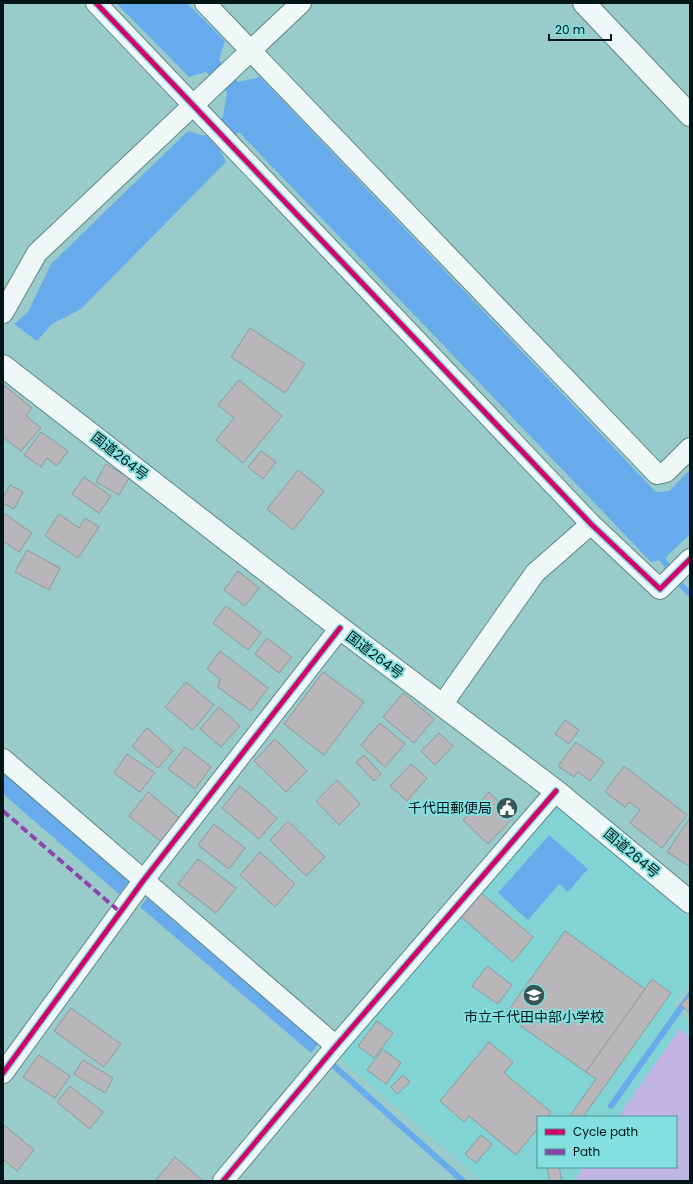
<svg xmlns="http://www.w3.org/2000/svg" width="693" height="1184" viewBox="0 0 693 1184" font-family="Poppins,'Noto Sans JP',sans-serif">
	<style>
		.built { fill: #82d3d3; fill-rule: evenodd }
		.green { fill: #c1b5e6 }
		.water { fill: #67abed }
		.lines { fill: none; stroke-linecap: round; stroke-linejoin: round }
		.stream { stroke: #67abed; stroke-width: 6 }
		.building { fill: #b9b6b9; stroke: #8e9899 }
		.street-casing { stroke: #5a8787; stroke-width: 22 }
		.secondary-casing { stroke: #5a8787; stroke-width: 24 }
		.highway-casing { stroke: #5a8787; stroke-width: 24 }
		.street { stroke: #f0f7f7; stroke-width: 20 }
		.secondary { stroke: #f0f7f7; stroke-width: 22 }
		.highway { stroke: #f0f7f7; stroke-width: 22 }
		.quiet { stroke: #8e44ad; stroke-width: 4; stroke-dasharray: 8 4; stroke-linecap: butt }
		.cycleway-casing { stroke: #84e0e0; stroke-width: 8 }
		.cycleway { stroke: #d6006c; stroke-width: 5 }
		.labels { text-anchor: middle; stroke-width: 4; stroke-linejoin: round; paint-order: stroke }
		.street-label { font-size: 14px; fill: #001616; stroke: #84e0e0 }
		.poi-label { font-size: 14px; fill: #001616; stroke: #84e0e0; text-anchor: end }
	</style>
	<rect width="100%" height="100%" fill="#99cbcb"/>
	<!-- built -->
	<path class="built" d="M553,802L690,918V983L673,1007L690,1023V1181H482L335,1054ZM538,1117H676V1167H538Z"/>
	<!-- green -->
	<path class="green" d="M680,1028L690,1038V1181H575L583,1167H676V1117H618Z"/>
	<!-- water -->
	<g class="water">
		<path d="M116,3H187L225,41L219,60L238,82L260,77L656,492L669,491L690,470V534L663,560L651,562L239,132L219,148L226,162L81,309L52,324L37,341L14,324L28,312L51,264L188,131L204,136L223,117L227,92L206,72L189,77Z"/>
		<path d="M3,773L130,881L119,894L3,794Z"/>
		<path d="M549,835L588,869L568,892L559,884L528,920L498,893Z"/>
		<path d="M147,898L318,1044L311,1053L140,907Z"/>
	</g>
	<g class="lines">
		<!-- stream -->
		<g class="stream">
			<path d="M663,560L668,567"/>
			<path d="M680,584L690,594"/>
			<path d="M334,1066L463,1181"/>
			<path d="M611,1106L690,995"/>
		</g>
	</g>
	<!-- building -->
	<g class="building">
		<path d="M250,328L305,364L285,393L231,357Z"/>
		<path d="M239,380L282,416L243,463L216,440L234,418L218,405Z"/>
		<path d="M5,386L32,408L26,416L41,428L21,451L3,437V389Z"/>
		<path d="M41,432L68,451L57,466L47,458L41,467L24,455Z"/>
		<path d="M261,451L276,462L263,479L248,467Z"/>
		<path d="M106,464L129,478L119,495L96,482Z"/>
		<path d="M298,470L324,491L293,530L267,509Z"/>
		<path d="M84,477L111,496L99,513L72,494Z"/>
		<path d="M10,485L23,492L14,509L3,503V498Z"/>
		<path d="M5,514L32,533L19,552L3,541V517Z"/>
		<path d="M59,514L79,528L85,518L99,527L78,558L45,536Z"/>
		<path d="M27,550L60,568L49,590L15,572Z"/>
		<path d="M238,571L259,588L245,606L224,590Z"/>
		<path d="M226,606L261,633L248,650L213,623Z"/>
		<path d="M267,638L292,657L279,673L255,654Z"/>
		<path d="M220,651L268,688L251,711L218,687L220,679L207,669Z"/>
		<path d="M323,672L364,702L324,755L284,724Z"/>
		<path d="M186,682L214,705L193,730L165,707Z"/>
		<path d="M403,693L434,719L414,743L383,717Z"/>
		<path d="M219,707L240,726L221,747L200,729Z"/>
		<path d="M565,720L579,730L569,744L555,734Z"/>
		<path d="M380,723L405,744L385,767L361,745Z"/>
		<path d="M147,728L173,751L158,768L132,746Z"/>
		<path d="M439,733L453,746L435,765L421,751Z"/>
		<path d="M275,739L307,771L286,792L254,761Z"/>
		<path d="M576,742L604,762L590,781L578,772L574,777L558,766Z"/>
		<path d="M185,747L211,767L195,789L168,769Z"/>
		<path d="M127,754L155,773L140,792L114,773Z"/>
		<path d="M364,755L381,774L374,781L356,762Z"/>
		<path d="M411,764L427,778L407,801L390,786Z"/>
		<path d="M624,766L687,815L662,848L630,823L640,810L629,802L625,807L605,792Z"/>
		<path d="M337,780L360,804L339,825L316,801Z"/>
		<path d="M240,786L277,818L259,839L222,808Z"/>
		<path d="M148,792L183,821L164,844L129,816Z"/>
		<path d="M489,792L514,817L488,844L463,820Z"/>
		<path d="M690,818V864L689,866L667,852Z"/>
		<path d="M288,821L325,857L306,876L270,840Z"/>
		<path d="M214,824L245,848L229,869L198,845Z"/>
		<path d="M260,852L295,884L275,907L240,875Z"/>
		<path d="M198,859L236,888L216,913L178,884Z"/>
		<path d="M480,892L533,937L513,962L460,916Z"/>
		<path d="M565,931L645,989L586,1072L505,1015Z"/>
		<path d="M487,966L512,985L498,1004L472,986Z"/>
		<path d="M652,979L671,993L583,1117H569L596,1079L586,1072Z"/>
		<path d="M690,995V1013L681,1005Z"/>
		<path d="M71,1008L121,1044L104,1067L54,1031Z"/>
		<path d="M377,1021L393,1033L374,1058L358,1046Z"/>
		<path d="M489,1042L513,1062L504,1073L551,1112L547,1117H538V1128L516,1155L469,1116L464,1122L440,1101Z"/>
		<path d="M383,1049L401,1063L386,1084L367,1070Z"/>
		<path d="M39,1055L70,1076L55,1098L23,1077Z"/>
		<path d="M83,1060L113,1078L105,1093L74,1074Z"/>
		<path d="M403,1075L410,1082L397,1094L391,1087Z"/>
		<path d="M70,1086L103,1112L90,1129L57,1102Z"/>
		<path d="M4,1125L34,1150L17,1171L3,1159V1127Z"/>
		<path d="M481,1135L492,1144L476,1163L465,1154Z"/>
		<path d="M175,1157L203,1181H155Z"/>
		<path d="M547,1167H559L562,1181H550Z"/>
	</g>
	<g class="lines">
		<!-- street casing -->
		<g class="street-casing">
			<g id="street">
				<path d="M96,3L591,524L660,589L690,559"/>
				<path d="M205,3L657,474L666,472L690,448"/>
				<path d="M3,313L37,253L301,3"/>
				<path d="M442,705L535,573L591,524"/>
				<path d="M3,759L336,1046"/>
				<path d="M3,1073L143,881L340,628"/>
				<path d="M223,1181L336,1046L556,791"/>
			</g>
		</g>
		<!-- secondary casing -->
		<g class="secondary-casing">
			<path id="secondary" d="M584,3L690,115"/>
		</g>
		<!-- highway casing -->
		<g class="highway-casing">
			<path id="highway" d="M3,366L340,628L556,791L690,902"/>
		</g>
		<!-- street -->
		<use href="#street" class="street"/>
		<!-- secondary -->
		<use href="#secondary" class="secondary"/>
		<!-- highway -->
		<use href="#highway" class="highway"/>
		<!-- quiet -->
		<path class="quiet" d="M3,811L120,912"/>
		<!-- cycleway casing -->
		<g class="cycleway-casing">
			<g id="cycleway">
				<path d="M96,3L591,524L660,589L690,559"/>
				<path d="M3,1073L143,881L340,628"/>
				<path d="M223,1181L336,1046L556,791"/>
			</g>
		</g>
		<!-- cycleway -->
		<use href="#cycleway" class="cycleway"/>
	</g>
	<!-- icons -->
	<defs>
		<g id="civic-disc" transform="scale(1.15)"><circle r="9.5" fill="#365555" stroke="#84e0e0"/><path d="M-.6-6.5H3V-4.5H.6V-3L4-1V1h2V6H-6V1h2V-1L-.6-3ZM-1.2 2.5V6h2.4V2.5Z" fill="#fff"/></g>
		<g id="school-disc" transform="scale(1.15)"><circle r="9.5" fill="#365555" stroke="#84e0e0"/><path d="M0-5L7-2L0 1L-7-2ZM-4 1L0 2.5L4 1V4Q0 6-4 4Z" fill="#fff"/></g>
	</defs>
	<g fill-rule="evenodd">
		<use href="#civic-disc" x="507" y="808"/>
		<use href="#school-disc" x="534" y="995"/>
	</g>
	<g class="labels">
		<!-- street labels -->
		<g class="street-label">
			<text transform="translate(120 456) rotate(38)" y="5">国道264号</text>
			<text transform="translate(375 655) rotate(37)" y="5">国道264号</text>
			<text transform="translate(632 853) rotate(40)" y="5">国道264号</text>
		</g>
		<!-- poi labels -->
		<g class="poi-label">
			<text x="492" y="813">千代田郵便局</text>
			<text x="534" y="1022" text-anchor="middle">市立千代田中部小学校</text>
		</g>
	</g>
	<!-- border -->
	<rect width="693" height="1184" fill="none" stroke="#001616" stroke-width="8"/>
	<!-- legend -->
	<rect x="537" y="1116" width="140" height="52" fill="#84e0e0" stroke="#4f8f8f"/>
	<rect x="545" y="1129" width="20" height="6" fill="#d6006c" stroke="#4f8f8f"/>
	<text x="573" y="1136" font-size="12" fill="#001616">Cycle path</text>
	<rect x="545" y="1149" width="20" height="6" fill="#8e44ad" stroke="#4f8f8f"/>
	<text x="573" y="1156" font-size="12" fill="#001616">Path</text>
	<!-- scale -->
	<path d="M549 34v6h62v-6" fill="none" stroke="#001616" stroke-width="2"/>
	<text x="555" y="34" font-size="12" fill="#001616" stroke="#84e0e0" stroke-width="3" paint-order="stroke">20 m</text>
</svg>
